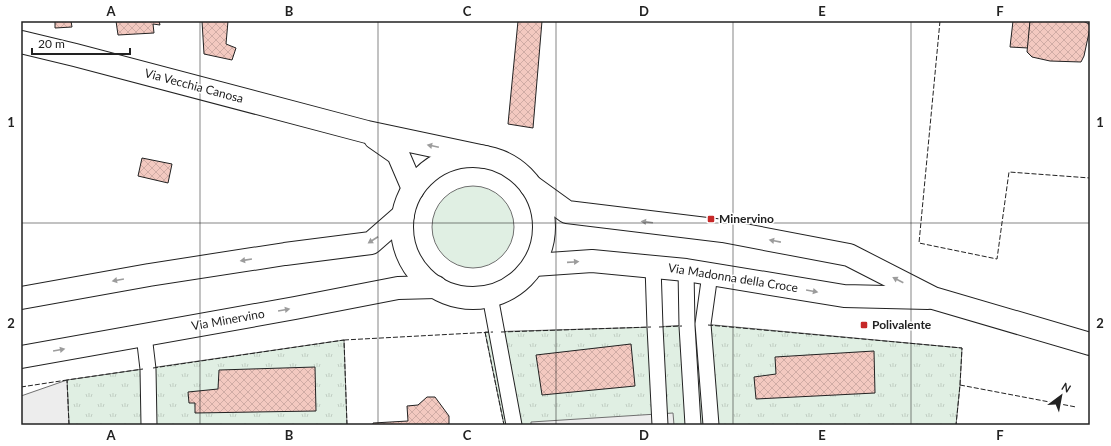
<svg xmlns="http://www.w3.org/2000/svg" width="1111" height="446" viewBox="0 0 1111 446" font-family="Lato,sans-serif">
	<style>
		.park { fill: url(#park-tufts); stroke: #6f6f6f }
		.garden { fill: #e0efe3; stroke: #6f6f6f }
		.parking { fill: #ededed; stroke: #6f6f6f }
		.building { fill: url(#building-cross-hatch); stroke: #222 }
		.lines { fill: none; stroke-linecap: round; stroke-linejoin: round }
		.service-casing { stroke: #222; stroke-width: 17 }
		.tertiary-casing { stroke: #222; stroke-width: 24 }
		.secondary-casing { stroke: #222; stroke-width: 24 }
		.service { stroke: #fff; stroke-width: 15 }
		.tertiary { stroke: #fff; stroke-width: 22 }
		.secondary { stroke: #fff; stroke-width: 22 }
		.fence { stroke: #222; stroke-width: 1; stroke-dasharray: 5 2; stroke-linecap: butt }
		.oneway { fill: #9c9c9c }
		.grid { fill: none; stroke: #222; stroke-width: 1; stroke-opacity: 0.55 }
		.poi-dot { fill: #c62828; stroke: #fff; stroke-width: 1.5 }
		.labels { text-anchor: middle; stroke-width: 3; stroke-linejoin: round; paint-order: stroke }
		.street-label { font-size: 12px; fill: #222; stroke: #fff }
		.poi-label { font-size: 12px; font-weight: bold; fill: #222; stroke: #fff; text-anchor: start }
		.neatline { fill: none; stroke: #222; stroke-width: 1.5 }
		.grid-label { font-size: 13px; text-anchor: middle; font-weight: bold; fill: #222 }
	</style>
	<defs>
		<pattern id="park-tufts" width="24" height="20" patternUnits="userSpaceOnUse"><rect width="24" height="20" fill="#e0efe3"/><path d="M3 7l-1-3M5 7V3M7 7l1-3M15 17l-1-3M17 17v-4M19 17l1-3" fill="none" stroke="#c0cdc2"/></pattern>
		<pattern id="building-cross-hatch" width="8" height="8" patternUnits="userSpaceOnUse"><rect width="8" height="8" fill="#f3c9c0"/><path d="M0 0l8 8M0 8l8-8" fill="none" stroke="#d0aca5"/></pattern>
	</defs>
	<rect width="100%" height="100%" fill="#fff"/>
	<!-- park -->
	<g class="park">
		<path d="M703,324L962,348L960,385L956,425H504L485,332L655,327Z"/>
		<path d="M344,340L347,425H69L67,380Z"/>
	</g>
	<!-- garden -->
	<circle class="garden" cx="473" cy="227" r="41"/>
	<!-- parking -->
	<g class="parking">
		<path d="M67,380L69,425H21V396Z"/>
		<path d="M673,413L674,425H531V422Z"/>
	</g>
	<!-- building -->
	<g class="building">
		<path d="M55,21H71L72,27L55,28Z"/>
		<path d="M116,21H159L160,25L153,24L154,33L118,35Z"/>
		<path d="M202,21H228L226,44L236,48L232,60L204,54Z"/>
		<path d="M518,21H542L533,128L508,124Z"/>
		<path d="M1013,21H1030L1028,48L1010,47Z"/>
		<path d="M1030,21H1083L1089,24L1090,28L1084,56L1081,62L1050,61L1032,57L1027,52Z"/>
		<path d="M142,158L172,164L168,183L138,176Z"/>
		<path d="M631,344L635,386L542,395L536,355Z"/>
		<path d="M874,351L875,393L756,399L754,377L776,374L775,357Z"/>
		<path d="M315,367L316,411L195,413V403H189L188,392L218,389L219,370Z"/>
		<path d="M427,397H435L449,416V424L444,425H373V423L408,421L407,406L418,405Z"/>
	</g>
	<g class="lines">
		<!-- service casing -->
		<g class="service-casing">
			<g id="service">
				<path d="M653,266L655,327L660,425"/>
				<path d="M686,270L687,326L693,425"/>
				<path d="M710,274L703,324L711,425"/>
				<path d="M490,296L514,425"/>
				<path d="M144,335L148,369L149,425"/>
			</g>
		</g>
		<!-- tertiary casing -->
		<g class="tertiary-casing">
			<g id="tertiary">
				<path d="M531,186L567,212L723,231L849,255L933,298L1090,344"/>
				<path d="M534,265L592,261L686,270L844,296L928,298"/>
			</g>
		</g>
		<!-- secondary casing -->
		<g class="secondary-casing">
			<g id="secondary">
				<path d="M21,42L75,55L367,132L485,157"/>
				<path d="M375,138L398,154L413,189"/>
				<circle cx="473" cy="227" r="71"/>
				<path d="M21,298L149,275L285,254L371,243L403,215"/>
				<path d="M21,357L295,308L398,288L436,287"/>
			</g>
		</g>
		<!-- service -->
		<use href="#service" class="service"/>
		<!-- tertiary -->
		<use href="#tertiary" class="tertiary"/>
		<!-- secondary -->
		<use href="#secondary" class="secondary"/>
		<!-- fence -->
		<g class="fence">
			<path d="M940,21L919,243L997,259L1009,172L1090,178"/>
			<path d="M708,325L962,348L960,385L956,425"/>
			<path d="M659,327L682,326"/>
			<path d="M485,332L504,425"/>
			<path d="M501,332L651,327"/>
			<path d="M344,340L493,332"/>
			<path d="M153,368L344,340L347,425"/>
			<path d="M960,385L1076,407"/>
			<path d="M21,387L67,380"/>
			<path d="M69,425L67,380L143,369"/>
		</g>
	</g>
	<!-- one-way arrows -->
	<defs><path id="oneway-solid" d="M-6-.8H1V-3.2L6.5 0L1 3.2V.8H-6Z"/></defs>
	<g class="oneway">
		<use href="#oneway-solid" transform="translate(433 146) rotate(-168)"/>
		<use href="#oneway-solid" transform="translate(647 222) rotate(-173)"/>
		<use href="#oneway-solid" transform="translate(373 240) rotate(147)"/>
		<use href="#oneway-solid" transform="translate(775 241) rotate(-169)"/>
		<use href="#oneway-solid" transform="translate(246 260) rotate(171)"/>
		<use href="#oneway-solid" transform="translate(573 262) rotate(-4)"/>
		<use href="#oneway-solid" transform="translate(118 280) rotate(170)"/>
		<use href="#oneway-solid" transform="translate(898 280) rotate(-153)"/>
		<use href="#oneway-solid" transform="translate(812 291) rotate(10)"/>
		<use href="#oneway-solid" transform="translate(284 310) rotate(-10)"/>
		<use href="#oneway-solid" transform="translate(59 350) rotate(-10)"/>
	</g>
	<!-- grid -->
	<path class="grid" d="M200,21V425M378,21V425M556,21V425M733,21V425M911,21V425M21,223H1090"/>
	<!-- markers -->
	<g class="poi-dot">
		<rect x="707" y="215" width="8" height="8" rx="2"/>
		<rect x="860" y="321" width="8" height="8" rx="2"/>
	</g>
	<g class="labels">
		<!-- street labels -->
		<g class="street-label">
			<text transform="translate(194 86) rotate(15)" y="4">Via Vecchia Canosa</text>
			<text transform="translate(733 278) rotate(9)" y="4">Via Madonna della Croce</text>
			<text transform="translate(228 320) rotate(-10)" y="4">Via Minervino</text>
		</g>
		<!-- poi labels -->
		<g class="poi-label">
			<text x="719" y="223">Minervino</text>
			<text x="872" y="329">Polivalente</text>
		</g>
	</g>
	<!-- border -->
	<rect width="1111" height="446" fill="none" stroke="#ffffff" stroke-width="44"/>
	<!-- north arrow -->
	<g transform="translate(1061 396) rotate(32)" stroke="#ffffff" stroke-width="3" paint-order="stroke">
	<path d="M0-3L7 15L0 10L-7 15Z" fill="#222222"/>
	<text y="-6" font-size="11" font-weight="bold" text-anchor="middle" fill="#222222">N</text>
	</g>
	<!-- scale -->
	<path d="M32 48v6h98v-6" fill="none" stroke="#222222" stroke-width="2"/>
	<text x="38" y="48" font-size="12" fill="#222222" stroke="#ffffff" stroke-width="3" paint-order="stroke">20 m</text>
	<rect x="22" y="22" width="1067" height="402" class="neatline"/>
	<g class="grid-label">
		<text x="111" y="16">A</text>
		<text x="289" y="16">B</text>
		<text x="467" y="16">C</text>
		<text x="644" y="16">D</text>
		<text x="822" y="16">E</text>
		<text x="1000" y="16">F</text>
		<text x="11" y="127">1</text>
		<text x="1100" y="127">1</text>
		<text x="11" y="328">2</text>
		<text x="1100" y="328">2</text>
		<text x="111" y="440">A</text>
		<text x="289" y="440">B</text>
		<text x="467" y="440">C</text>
		<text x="644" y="440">D</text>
		<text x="822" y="440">E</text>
		<text x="1000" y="440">F</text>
	</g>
</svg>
